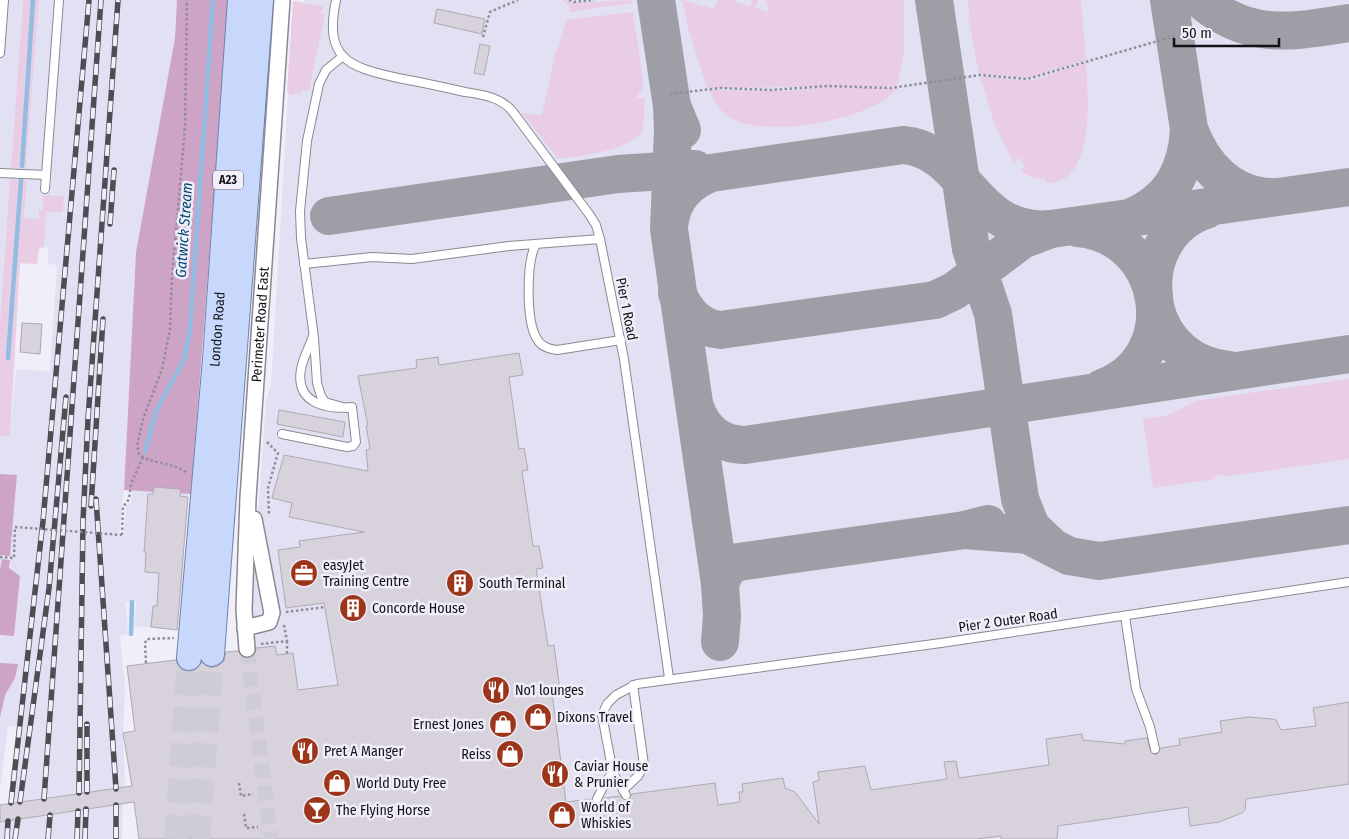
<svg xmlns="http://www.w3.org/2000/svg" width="1349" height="839" viewBox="0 0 1349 839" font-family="'Fira Sans Condensed',sans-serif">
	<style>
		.built { fill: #e2e1f3 }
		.green { fill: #e9cde4 }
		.forest { fill: #cda3c6 }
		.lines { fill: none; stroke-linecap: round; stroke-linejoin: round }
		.stream { stroke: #93bce1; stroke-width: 4.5 }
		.taxiway { stroke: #9e9ea6; stroke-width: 38 }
		.building { fill: #d7d2db; stroke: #aeaab2 }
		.street-tunnel { stroke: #cecdd7; stroke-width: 15; stroke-dasharray: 15 8; stroke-linecap: butt }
		.primary-tunnel { stroke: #cecdd7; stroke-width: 24; stroke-dasharray: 24 12; stroke-linecap: butt }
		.lane-casing { stroke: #8a8992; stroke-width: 10 }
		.street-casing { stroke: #8a8992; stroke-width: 18 }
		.primary-casing { stroke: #7182ac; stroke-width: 26 }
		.path { stroke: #8f8e96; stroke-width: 2.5; stroke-dasharray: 2.5 2.5; stroke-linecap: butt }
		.lane { stroke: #fff; stroke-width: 8 }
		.street { stroke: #fff; stroke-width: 15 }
		.primary { stroke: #c8d8fd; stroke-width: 24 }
		.rail-casing { stroke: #4d4d53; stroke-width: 5.5 }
		.rail { stroke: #efeef9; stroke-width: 4; stroke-dasharray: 11; stroke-linecap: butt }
		.path-bridge { stroke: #8f8e96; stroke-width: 2.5; stroke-dasharray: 2.5 2.5; stroke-linecap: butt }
		.labels { text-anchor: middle; stroke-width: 5; stroke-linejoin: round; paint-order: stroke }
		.shield { fill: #efeef9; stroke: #55555b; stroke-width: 1 }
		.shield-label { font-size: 12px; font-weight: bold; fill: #131317 }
		.street-label { font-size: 14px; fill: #131317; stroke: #efeef9 }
		.poi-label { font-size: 14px; fill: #131317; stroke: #efeef9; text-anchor: start }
		.water-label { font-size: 15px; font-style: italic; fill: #004673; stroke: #efeef9 }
	</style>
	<rect width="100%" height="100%" fill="#efeef9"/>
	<!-- built -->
	<g class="built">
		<path d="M0,0H23L11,167L26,169L39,0H177L175,38L136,252L124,490L119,536L124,537L126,506L131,503L132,490L188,494L183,575L177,630L134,626L136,602H126L128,634L120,635L125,688L123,733L135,731L127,666L254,649L251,618L266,400L271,385L288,95L296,94L304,0H1349V839H139L123,734L125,787L8,803L17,727L8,726L0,789V635L14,636L10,560L2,559L0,570V555H10L17,476L0,474V436H10L16,369L50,371L57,265L48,264V248L39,247L37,264L20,263L27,182L25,180L10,179L0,323Z"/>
		<path d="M123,804L122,839H0V822Z"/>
	</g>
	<!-- green -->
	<g class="green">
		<path d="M23,0H39L26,169L11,167Z"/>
		<path d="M562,0L577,3L631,0L632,3L569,12L570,7Z"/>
		<path d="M682,0L714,9L717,0H736V2L750,6L752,0H759L755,8L769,12L766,0H904V53L897,86L707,88L688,28Z"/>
		<path d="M967,0H1081L1086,60L1028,78L979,74L968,16L970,15Z"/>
		<path d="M293,1L324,6L320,14H325L309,91L302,90L301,94L290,95L287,92Z"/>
		<path d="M633,12L643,80L642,89L636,98H645L643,131C628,151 582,156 558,159L522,113L542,115L556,50H558L566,20Z"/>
		<path d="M1086,63C1088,96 1096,184 1046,183L1047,180L1031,177L1020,171L1025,167L1019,157L1014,163L995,126L980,76L1030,81Z"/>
		<path d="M826,87L897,88C875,121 756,141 726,115C718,109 713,98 709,90L785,91Z"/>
		<path d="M10,178L25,180L27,182L24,218L39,219V210H43V195L64,196L63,212H46L44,247L39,248L37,264L20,263L10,436H0V322Z"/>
		<path d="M1349,379V459L1224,477L1223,474L1215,476V479L1153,488L1143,419L1168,415L1196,401L1207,399Z"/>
	</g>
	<!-- forest -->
	<g class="forest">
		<path d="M177,0H229L191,494L124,490L136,252L175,38Z"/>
		<path d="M0,474L17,475L10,556L0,555Z"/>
		<path d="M2,559L10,560L9,568L20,576L14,636L0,635V570Z"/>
		<path d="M0,663L18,664L15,678L5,695L0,718Z"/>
	</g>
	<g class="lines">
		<!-- stream -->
		<g class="stream">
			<path d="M22,166L33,0"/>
			<path d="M8,358L21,180"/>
			<path d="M145,452L156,411L184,360L190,328L213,0"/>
			<path d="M131,634L132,602"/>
		</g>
		<!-- taxiway -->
		<g class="taxiway">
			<path d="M656,0L672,106L682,130"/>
			<path d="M934,0L971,249L993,314L1020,499L1031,527L1050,545"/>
			<path d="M1169,0L1189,129C1202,165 1230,196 1271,197"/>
			<path d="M1201,0C1249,41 1291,32 1349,23"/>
			<path d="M672,106L673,130L669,229L720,584L722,616L720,642"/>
			<path d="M329,216L618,174L695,169"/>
			<path d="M1132,217C1171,200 1187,170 1189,129"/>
			<path d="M670,220C674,196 690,181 711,173L903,145C967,150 972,236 1051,229"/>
			<path d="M1078,228C1166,236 1185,358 1102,388"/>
			<path d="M677,293C686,312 697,327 720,330L935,300L954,291L1022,240L1051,229L1349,187"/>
			<path d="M1154,296C1149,259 1169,222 1206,210"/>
			<path d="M1155,306C1163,342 1192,367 1229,370"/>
			<path d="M695,407C703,430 720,445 745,445L1349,354"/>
			<path d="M965,530L1028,535L1069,556L1099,561L1349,525"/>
			<path d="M720,584L727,568L738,562L965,530L988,524"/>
		</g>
	</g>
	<!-- building -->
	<g class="building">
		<path d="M437,9L485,19L482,34L434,23Z"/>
		<path d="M480,44L490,46L484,75L474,73Z"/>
		<path d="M22,323L42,324L40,354L20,352Z"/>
		<path d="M519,353L523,375L509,377L519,449L524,448L528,470L522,471L533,546H539L543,568L536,569L548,646L554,645L560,691L552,692L566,802L591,799L594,804L598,805L604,798L620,796L627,801L632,794L715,783L718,805L740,802L739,792H743L742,784L783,778L785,788L795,792L819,824L813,782L819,780L818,772L865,766L871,790L947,779L944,762L956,761L959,778L1049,765L1046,739L1082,734L1083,740L1125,744V741L1147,738L1151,752L1156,755L1161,748L1180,745L1179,739L1222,732L1220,721L1249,717L1272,719L1276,720L1281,730L1316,726L1313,708L1349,702V784L1246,799L1245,810L1242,813L1219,822L1190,826L1188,807L1058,826L1057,839H1001V836L977,839H139L134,802L0,822V805L132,786L123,733L135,731L127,666L176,660L181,669L188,672L195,670L202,662L210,668L218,666L224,661L226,652L238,651L243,657L248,658L255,653L256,648L275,646L277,655L293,653L298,690L338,685L324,603L286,608L278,550L300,547L299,541L364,532L289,517L292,503L272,498L284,455L368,471L366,450L370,449L366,426H368L358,376L417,368L416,360L438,357L439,365Z"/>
		<path d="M279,410L345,422L343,437L277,424Z"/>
		<path d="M154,487L181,489L180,496L188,497L177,630L151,627L153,606H157L159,573L145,572L146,552H144L148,494H153Z"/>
	</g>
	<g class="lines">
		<!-- street-tunnel -->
		<path class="street-tunnel" d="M247,649L271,839"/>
		<!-- primary-tunnel -->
		<g class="primary-tunnel">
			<path d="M176,839L189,658"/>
			<path d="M198,839L212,654"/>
		</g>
		<!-- lane casing -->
		<g class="lane-casing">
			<g id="lane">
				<path d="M336,0C324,58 347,67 398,78C420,82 443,87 465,92C484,95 501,97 513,112L589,214L596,225L600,239"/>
				<path d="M0,53L4,0"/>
				<path d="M343,56L326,70L319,84L307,141L300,211L301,238L314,338L317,383L321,396L325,402L346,408"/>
				<path d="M0,173L46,175"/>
				<path d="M45,189L59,0"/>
				<path d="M536,244C526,262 526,322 537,339C541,347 549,349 557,350L621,340"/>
				<path d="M304,264L372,257L412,259L509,246L600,239L624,359L669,678"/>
				<path d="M282,434L347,447L353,446L356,442L352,407C326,410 295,403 301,369C303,358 309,348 313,336"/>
				<path d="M1125,616L1136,689L1150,727L1155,749"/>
				<path d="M623,790L638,776L644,765L633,685"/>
				<path d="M626,795L613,773L602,715L607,704L616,695L637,684L941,643L1349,582"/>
				<path d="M597,799L606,781L613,773"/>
			</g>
		</g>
		<!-- street casing -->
		<g class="street-casing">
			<g id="street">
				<path d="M245,628L269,622L272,613L254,519"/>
				<path id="s1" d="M247,649L244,610L248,498L282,0"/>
			</g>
		</g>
		<!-- primary casing -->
		<g class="primary-casing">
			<g id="primary">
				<path d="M212,654L261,0"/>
				<path id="s2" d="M189,658L215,359L240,0"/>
			</g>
		</g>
		<!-- path -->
		<g class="path">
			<path d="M569,0L574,2L594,0"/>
			<path d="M483,37L490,12L518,0"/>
			<path d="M670,94L720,88L771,90L828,86L891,88L980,75L1027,79L1175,36"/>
			<path d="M267,442L278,453L268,488L269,515"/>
			<path d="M186,472C172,462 149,464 139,454L137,446L143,419L162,369L170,329L172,277L185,127L187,0"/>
			<path d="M122,535L123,507L129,499L131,484L143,457"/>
			<path d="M0,557L14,558L15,527"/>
			<path d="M286,612L325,607"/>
			<path d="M287,641V654"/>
			<path d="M261,644L287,641L284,625"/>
			<path d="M146,663L145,643L147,639L174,638"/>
			<path d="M239,783L241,796L253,794"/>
			<path d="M244,814L246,828L258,827"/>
		</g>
		<!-- lane -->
		<use href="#lane" class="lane"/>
		<!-- street -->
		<use href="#street" class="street"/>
		<!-- primary -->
		<use href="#primary" class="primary"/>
		<!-- rail casing -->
		<g class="rail-casing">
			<g id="rail">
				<path d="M110,224L114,170"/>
				<path d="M96,499L116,789"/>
				<path d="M91,506L103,319"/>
				<path d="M87,792V724"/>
				<path d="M79,793L83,521L88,419L118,0"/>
				<path d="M44,799L101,0"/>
				<path d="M20,802L49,588L66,397"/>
				<path d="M11,803L43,521L89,0"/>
				<path d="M116,805V839"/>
				<path d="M7,839L8,821"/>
				<path d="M15,839L18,819"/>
				<path d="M48,839L50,815"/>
				<path d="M77,839L78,811"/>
				<path d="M85,839L86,809"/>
			</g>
		</g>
		<!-- rail -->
		<use href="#rail" class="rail"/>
		<!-- path-bridge -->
		<path class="path-bridge" d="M15,527L122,535"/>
	</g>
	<!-- icons -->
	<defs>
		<g id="office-disc" transform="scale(1.4375)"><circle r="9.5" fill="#9d351a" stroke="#efeef9"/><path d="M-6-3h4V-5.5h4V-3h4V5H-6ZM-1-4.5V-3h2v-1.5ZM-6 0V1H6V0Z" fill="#fff"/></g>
		<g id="building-disc" transform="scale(1.4375)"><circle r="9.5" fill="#9d351a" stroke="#efeef9"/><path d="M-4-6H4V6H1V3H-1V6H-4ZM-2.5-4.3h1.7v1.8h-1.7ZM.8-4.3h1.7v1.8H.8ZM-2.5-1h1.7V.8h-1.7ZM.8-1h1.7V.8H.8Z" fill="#fff"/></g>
		<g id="restaurant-disc" transform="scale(1.4375)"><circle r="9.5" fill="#9d351a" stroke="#efeef9"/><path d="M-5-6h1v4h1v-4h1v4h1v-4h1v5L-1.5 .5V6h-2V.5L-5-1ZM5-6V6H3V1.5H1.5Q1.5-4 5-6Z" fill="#fff"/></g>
		<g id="shop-disc" transform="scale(1.4375)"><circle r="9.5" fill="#9d351a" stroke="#efeef9"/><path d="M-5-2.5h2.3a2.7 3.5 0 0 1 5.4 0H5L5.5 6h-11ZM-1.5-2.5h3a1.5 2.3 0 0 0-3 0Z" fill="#fff"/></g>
		<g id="bar-disc" transform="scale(1.4375)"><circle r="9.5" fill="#9d351a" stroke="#efeef9"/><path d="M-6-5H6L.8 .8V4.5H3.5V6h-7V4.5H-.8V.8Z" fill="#fff"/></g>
	</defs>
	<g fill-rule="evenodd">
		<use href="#office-disc" x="304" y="573"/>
		<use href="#building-disc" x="460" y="583"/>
		<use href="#building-disc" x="353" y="608"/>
		<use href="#restaurant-disc" x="496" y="690"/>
		<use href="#shop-disc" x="538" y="717"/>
		<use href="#shop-disc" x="503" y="724"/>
		<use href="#restaurant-disc" x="305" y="751"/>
		<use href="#shop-disc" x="510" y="754"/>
		<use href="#restaurant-disc" x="555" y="774"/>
		<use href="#shop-disc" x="337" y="783"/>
		<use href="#bar-disc" x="317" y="810"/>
		<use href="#shop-disc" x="562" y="815"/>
	</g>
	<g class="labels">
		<!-- shield labels -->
		<rect class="shield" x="213" y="170.5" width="30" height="19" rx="4"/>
		<g class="shield-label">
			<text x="228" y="184">A23</text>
		</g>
		<!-- street labels -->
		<g class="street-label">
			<text transform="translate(627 309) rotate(79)" y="5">Pier 1 Road</text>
			<text dy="5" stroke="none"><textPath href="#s1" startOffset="325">Perimeter Road East</textPath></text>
			<text dy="5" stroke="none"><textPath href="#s2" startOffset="330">London Road</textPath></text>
			<text transform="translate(1008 620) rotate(-8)" y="5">Pier 2 Outer Road</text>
		</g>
		<!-- poi labels -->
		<g class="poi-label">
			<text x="323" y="570">easyJet<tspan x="323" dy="16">Training Centre</tspan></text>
			<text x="479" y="588">South Terminal</text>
			<text x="372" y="613">Concorde House</text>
			<text x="515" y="695">No1 lounges</text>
			<text x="557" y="722">Dixons Travel</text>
			<text x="484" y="729" text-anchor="end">Ernest Jones</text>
			<text x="324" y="756">Pret A Manger</text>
			<text x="491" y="759" text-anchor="end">Reiss</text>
			<text x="574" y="771">Caviar House<tspan x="574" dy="16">&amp; Prunier</tspan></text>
			<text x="356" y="788">World Duty Free</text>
			<text x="581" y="812">World of<tspan x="581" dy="16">Whiskies</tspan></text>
			<text x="336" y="815">The Flying Horse</text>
		</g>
		<!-- water labels -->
		<g class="water-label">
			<text transform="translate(184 230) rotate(-86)" y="5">Gatwick Stream</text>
		</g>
	</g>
	<!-- scale -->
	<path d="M1174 38v8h105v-8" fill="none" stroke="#131317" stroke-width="2.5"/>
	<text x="1182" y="38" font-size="15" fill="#131317" stroke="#efeef9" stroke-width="4" paint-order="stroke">50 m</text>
</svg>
